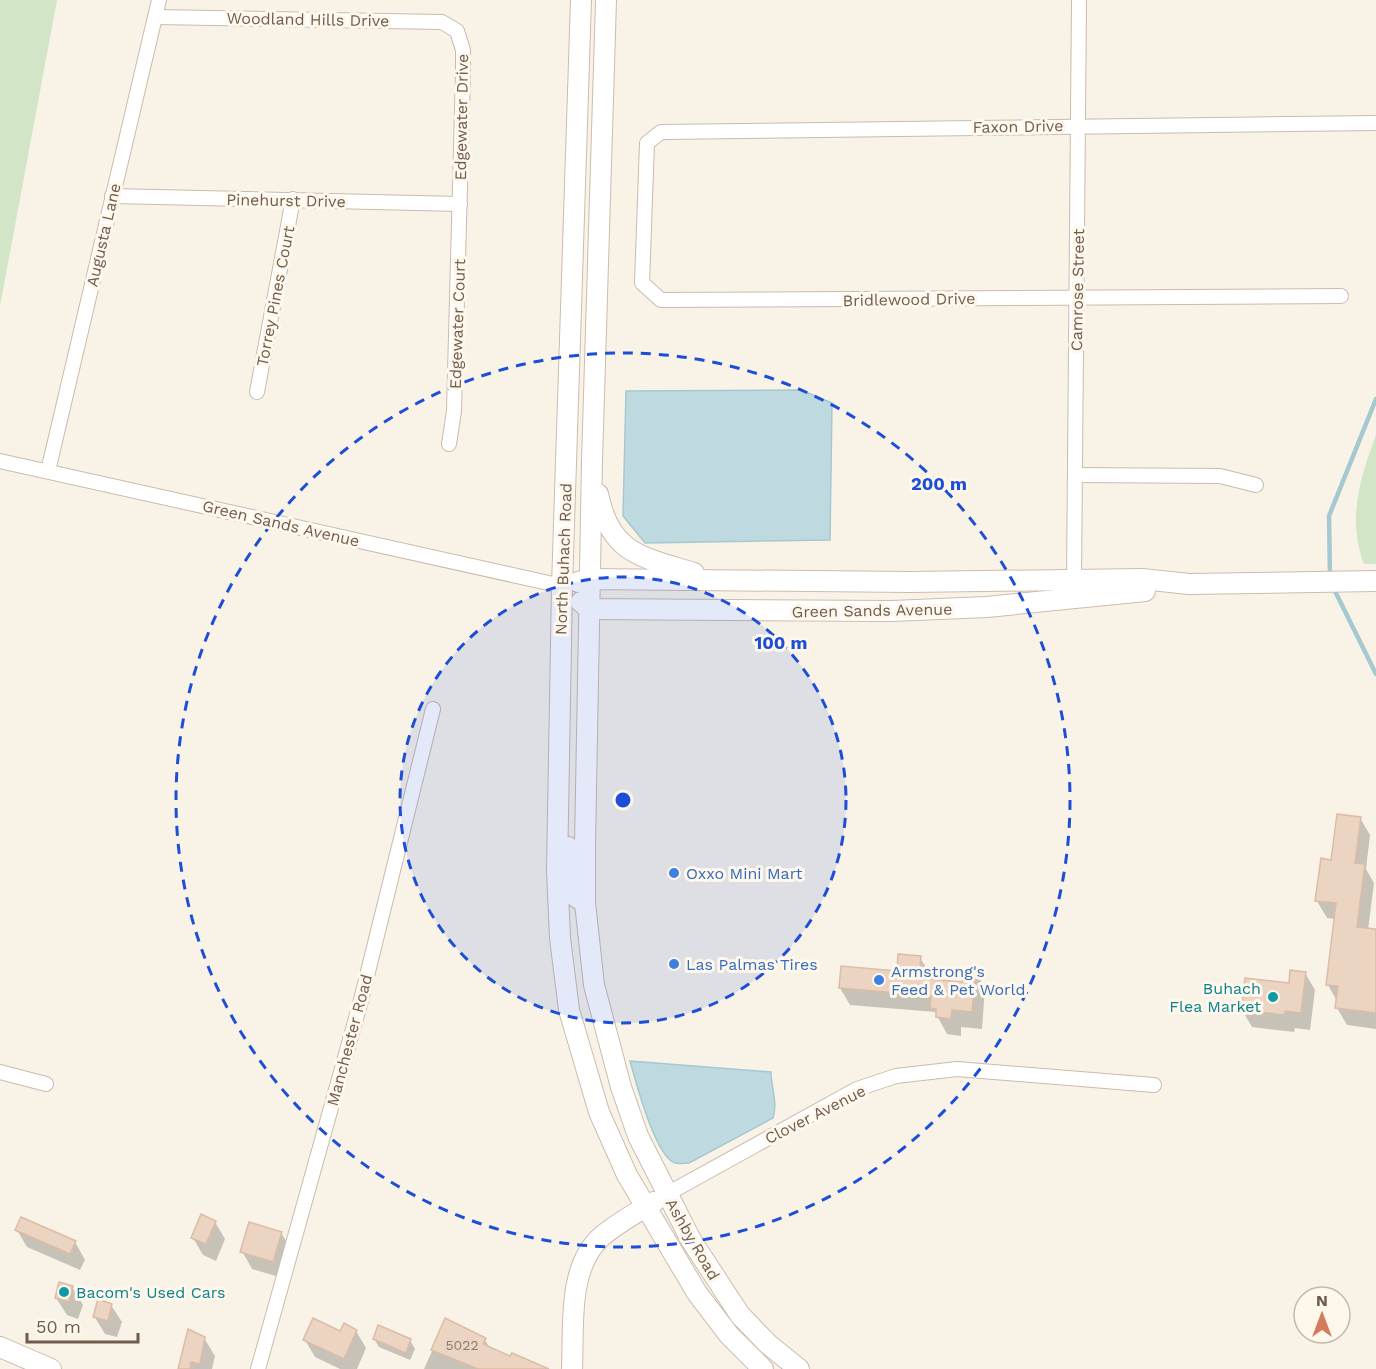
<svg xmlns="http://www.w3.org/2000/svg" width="1376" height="1369" viewBox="0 0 1376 1369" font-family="'Work Sans',sans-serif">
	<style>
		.green { fill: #d2e5c7 }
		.water { fill: #bedae0; stroke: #a5c8d1; stroke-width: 1.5 }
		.shadow { fill: #0003 }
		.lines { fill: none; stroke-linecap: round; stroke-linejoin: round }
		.stream { stroke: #a5c8d1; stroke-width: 4.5 }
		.building { fill: #ebd4c2; stroke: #dcbca4; stroke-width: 1.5 }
		.minor-casing { stroke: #c9bbae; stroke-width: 16 }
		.secondary-casing { stroke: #ccbcad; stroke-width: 22 }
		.minor { stroke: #fff; stroke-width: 14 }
		.secondary { stroke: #fff; stroke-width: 20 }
		.ring { fill: none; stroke: #1d4ed8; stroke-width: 3; stroke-dasharray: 10 8 }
		.shop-dot { fill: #3f7fe0; stroke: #fdf7ec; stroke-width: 2 }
		.culture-dot { fill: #0f9aa8; stroke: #fdf7ec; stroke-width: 2 }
		.labels { text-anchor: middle; stroke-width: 6; stroke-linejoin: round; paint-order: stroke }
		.number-label { font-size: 14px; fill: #8e7a6c }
		.street-label { font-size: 16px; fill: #6f5c4f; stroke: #fdf7ec }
		.shop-label { font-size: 16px; fill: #366cbe; stroke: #fdf7ec; text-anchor: start }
		.culture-label { font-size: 16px; fill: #0d838f; stroke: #fdf7ec; text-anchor: end }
		.centre { fill: #1d4ed8; stroke: #fdf7ec; stroke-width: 3 }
		.ring-label { font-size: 18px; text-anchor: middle; font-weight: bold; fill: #1d4ed8; stroke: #fdf7ec; stroke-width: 6; stroke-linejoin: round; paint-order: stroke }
	</style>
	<rect width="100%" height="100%" fill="#f9f3e7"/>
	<!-- green -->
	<g class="green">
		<path d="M0,0H57L0,306Z"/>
		<path d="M1376,435V564H1364C1347,520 1360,477 1376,435Z"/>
	</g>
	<!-- water -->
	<g class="water">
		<path d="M801,390L832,403L830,540L645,543L623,516L626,391Z"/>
		<path d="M630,1061L771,1072C771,1088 778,1102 773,1118L689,1163C686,1163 679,1164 675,1163C655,1156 636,1082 630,1061Z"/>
	</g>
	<!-- shadow -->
	<g class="shadow">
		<path d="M1360,818L1370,835L1366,869L1374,883L1368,930L1376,931V1029L1347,1025L1337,1008V1001L1328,985L1336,919L1327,918L1317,901L1333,861Z"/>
		<path d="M920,958L931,975L930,981L964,984L975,970L985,988L982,1029L961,1027V1036L947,1034L935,1012L850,1005L840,988L898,972Z"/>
		<path d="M1305,973L1315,990L1310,1030L1295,1028L1294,1032L1252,1027L1242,1010L1290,985Z"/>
		<path d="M215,1222L225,1239L216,1261L203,1255L193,1238Z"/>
		<path d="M17,1230L75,1242L85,1260L80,1270L27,1247Z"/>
		<path d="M281,1233L292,1250L283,1278L252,1269L242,1251Z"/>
		<path d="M72,1287L83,1305L78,1319L67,1315L56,1298Z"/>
		<path d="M111,1305L122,1322L117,1337L105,1334L94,1316Z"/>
		<path d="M446,1320L485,1340L490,1348L535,1365L538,1369H424Z"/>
		<path d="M356,1331L366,1348L357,1369H340L315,1357L305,1340Z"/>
		<path d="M204,1338L215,1356L212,1369H179Z"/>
		<path d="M374,1339L410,1340L415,1349L410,1360L379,1347Z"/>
	</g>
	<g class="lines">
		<!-- stream -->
		<g class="stream">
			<path d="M1330,577L1329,516L1376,399"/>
			<path d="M1333,587L1376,674"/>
		</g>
	</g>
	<!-- building -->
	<g class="building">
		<path d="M1337,814L1361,817L1355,863L1365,864L1357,927L1376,929V1013L1335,1008L1338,986L1326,985L1336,903L1315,901L1321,858L1331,860Z"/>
		<path d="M898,954L921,956L919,978L962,982L963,968L976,969L972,1012L952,1010L951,1019L936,1017V1009L930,1008L931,996L839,988L841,966L897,971Z"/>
		<path d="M1290,970L1306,972L1301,1013L1285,1011V1015L1241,1010L1245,978L1289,983Z"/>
		<path d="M201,1214L216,1221L206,1244L191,1238Z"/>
		<path d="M21,1217L76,1241L70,1254L15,1230Z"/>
		<path d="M249,1222L282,1232L273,1262L240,1252Z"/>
		<path d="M59,1282L73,1286L69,1302L55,1298Z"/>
		<path d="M98,1299L112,1304L108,1321L93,1317Z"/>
		<path d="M313,1318L340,1331L344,1323L357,1330L344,1359L303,1340Z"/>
		<path d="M445,1318L486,1338L483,1344L510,1356L512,1353L549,1369H478L431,1350Z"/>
		<path d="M378,1325L411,1339L406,1353L373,1339Z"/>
		<path d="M188,1329L205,1337L200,1364L191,1362L190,1369H178Z"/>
	</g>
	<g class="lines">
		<!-- minor casing -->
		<g class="minor-casing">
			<g id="minor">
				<path d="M155,17L442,22L457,31L463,50V72L454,411L449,444"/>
				<path d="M112,196L460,204"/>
				<path d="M1341,296L661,300L642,283L647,143L661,132L1376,123"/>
				<path d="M257,392L293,199"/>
				<path d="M0,461L562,586"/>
				<path d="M48,471L159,0"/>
				<path d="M1075,475L1220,476L1256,485"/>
				<path d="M1074,580L1079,0"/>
				<path d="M0,1072L46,1084"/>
				<path d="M667,1194L857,1089L896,1076L957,1069L1154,1085"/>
				<path d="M258,1369L360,1004L433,709"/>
			</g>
		</g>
		<!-- secondary casing -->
		<g class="secondary-casing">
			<g id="secondary">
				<path d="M581,0L562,586L557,871L560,938L569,1010L599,1112L627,1175L697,1293L729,1335L763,1369"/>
				<path d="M606,0L592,461L585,846V903L594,985L621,1087L638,1136L691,1240L740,1315L768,1344L799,1369"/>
				<path d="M598,494C610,554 642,557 694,573"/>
				<path d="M578,582L590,579L910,582L1142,579L1189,584L1376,581"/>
				<path d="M581,602L589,609L892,611L987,607L1145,591"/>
				<path d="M568,847L573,895L585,903"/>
				<path d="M0,1347L51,1369"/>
				<path d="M572,1369C574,1328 567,1268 601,1237C616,1224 637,1212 654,1202"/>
			</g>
		</g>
		<!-- minor -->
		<use href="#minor" class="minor"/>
		<!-- secondary -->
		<use href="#secondary" class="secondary"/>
	</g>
	<!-- distance rings -->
	<circle cx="623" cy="800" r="223" fill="#1d4ed8" fill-opacity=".12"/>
	<g class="ring">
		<circle cx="623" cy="800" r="223"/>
		<circle cx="623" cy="800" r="447"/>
	</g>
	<!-- markers -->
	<g class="shop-dot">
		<circle cx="674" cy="873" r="6"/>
		<circle cx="674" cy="964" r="6"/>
		<circle cx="879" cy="980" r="6"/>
	</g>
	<g class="culture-dot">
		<circle cx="1273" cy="997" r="6"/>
		<circle cx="64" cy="1292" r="6"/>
	</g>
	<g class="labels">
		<!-- number labels -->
		<g class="number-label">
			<text x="462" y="1350">5022</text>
		</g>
		<!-- street labels -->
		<g class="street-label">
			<text transform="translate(308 19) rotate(1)" y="6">Woodland Hills Drive</text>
			<text transform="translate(461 117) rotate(-89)" y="6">Edgewater Drive</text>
			<text transform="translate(1018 126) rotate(-1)" y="6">Faxon Drive</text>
			<text transform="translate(286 200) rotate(1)" y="6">Pinehurst Drive</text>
			<text transform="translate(103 235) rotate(-77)" y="6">Augusta Lane</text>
			<text transform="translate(1077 290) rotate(-89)" y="6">Camrose Street</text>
			<text transform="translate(275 296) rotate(-79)" y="6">Torrey Pines Court</text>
			<text transform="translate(909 299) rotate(-1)" y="6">Bridlewood Drive</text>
			<text transform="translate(457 324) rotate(-88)" y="6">Edgewater Court</text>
			<text transform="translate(281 523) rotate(13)" y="6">Green Sands Avenue</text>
			<text transform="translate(563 559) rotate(-88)" y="6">North Buhach Road</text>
			<text transform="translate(872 610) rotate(-1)" y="6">Green Sands Avenue</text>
			<text transform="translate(349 1040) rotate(-75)" y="6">Manchester Road</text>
			<text transform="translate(815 1114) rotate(-27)" y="6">Clover Avenue</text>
			<text transform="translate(693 1239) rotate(60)" y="6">Ashby Road</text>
		</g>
		<!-- shop labels -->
		<g class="shop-label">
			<text x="686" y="879">Oxxo Mini Mart</text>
			<text x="686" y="970">Las Palmas Tires</text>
			<text x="891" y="977">Armstrong's<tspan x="891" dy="18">Feed &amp; Pet World</tspan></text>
		</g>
		<!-- culture labels -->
		<g class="culture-label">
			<text x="1261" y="994">Buhach<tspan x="1261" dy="18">Flea Market</tspan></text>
			<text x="76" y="1298" text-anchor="start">Bacom's Used Cars</text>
		</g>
	</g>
	<circle cx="623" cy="800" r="9" class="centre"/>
	<g class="ring-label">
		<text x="939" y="490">200 m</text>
		<text x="781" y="649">100 m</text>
	</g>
	<!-- north arrow -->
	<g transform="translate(1322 1315)"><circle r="28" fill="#fdf7ec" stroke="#c4b9ad" stroke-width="1.5"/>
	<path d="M0-4.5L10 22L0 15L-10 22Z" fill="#d37c5c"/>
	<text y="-9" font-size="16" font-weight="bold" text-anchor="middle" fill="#6f5c4f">N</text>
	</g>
	<!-- scale -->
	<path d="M27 1333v9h111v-9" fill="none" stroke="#6f5c4f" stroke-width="3"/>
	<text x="36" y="1333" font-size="18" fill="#6f5c4f" stroke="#fdf7ec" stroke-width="4.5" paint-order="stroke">50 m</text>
</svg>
